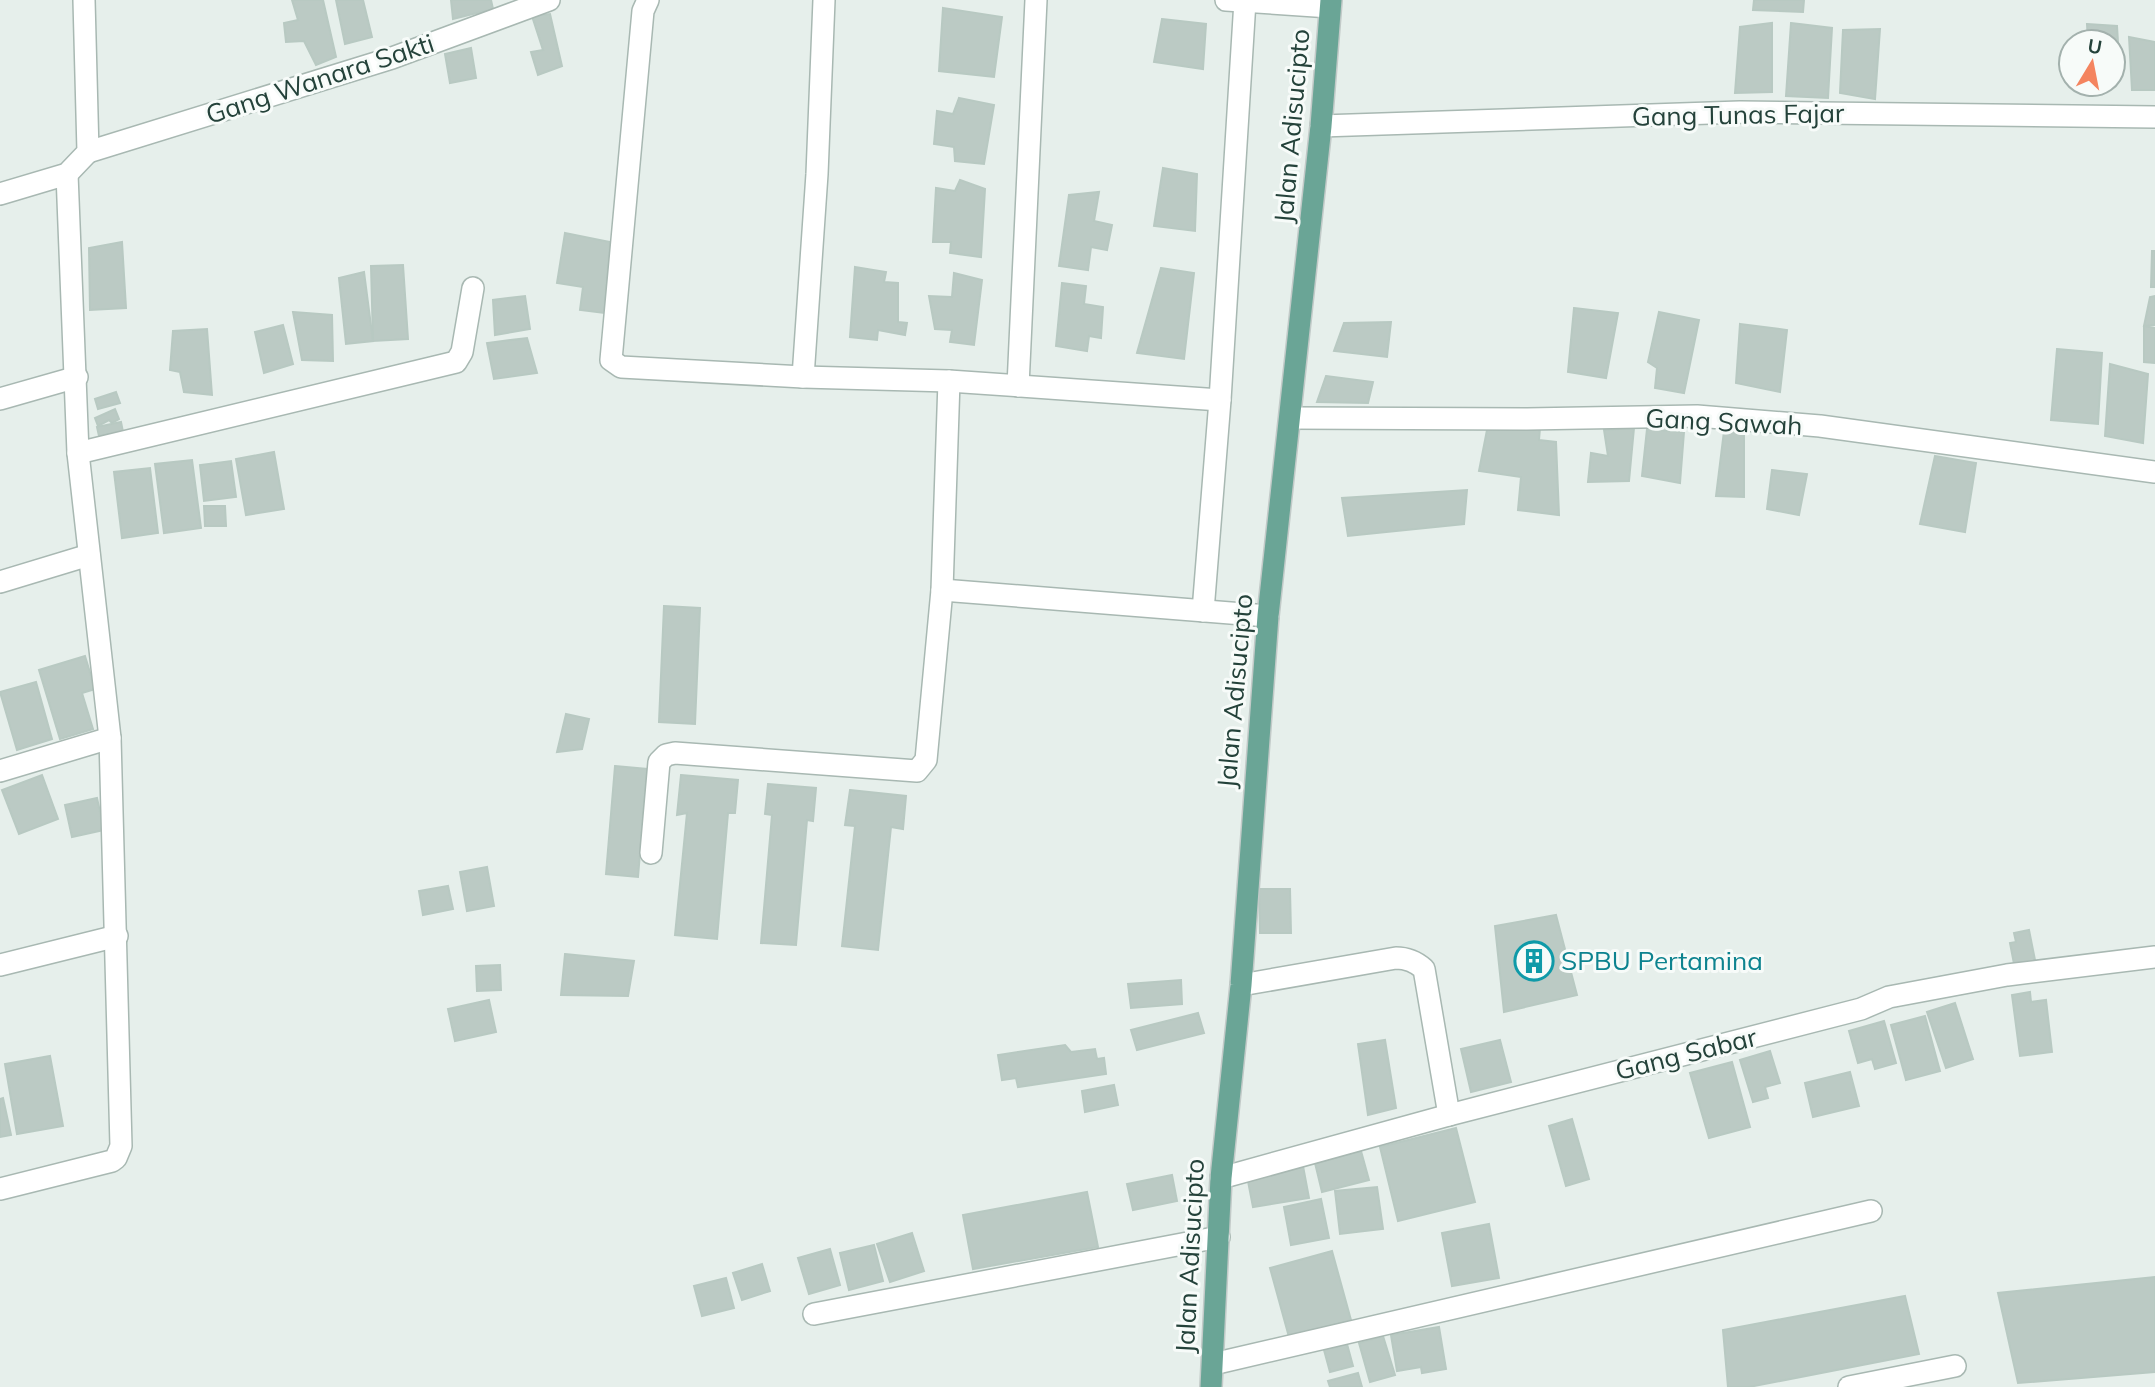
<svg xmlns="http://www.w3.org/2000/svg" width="2155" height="1387" viewBox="0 0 2155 1387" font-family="Mulish,sans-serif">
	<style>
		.building { fill: #bbcac4; stroke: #b8c9c2; stroke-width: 2 }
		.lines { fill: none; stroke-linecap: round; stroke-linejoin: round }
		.minor-casing { stroke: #a8b8b2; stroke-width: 24 }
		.major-casing { stroke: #c2cac8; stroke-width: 24 }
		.minor { stroke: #fff; stroke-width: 21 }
		.major { stroke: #6aa596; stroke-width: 21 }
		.labels { text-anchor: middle; stroke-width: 6; stroke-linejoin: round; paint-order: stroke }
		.street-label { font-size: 26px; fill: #24423a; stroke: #f7fbf9 }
		.culture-label { font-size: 26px; fill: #0d838f; stroke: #f7fbf9; text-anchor: start }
	</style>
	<rect width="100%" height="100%" fill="#e6efeb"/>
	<!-- building -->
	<g class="building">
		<path d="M292,0H323L336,57L316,65L304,41L286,42L284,23L298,20Z"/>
		<path d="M336,0H363L372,37L345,44Z"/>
		<path d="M451,0H491L493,9L453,19Z"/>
		<path d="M1754,0H1804L1803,12L1753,10Z"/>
		<path d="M943,8L1002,17L994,77L939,71Z"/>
		<path d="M550,14L562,66L538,75L531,52L543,50L532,16Z"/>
		<path d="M1162,19L1206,24L1203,69L1154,62Z"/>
		<path d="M1772,23V92L1735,93L1740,27Z"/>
		<path d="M1791,23L1832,28L1828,98L1786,96Z"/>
		<path d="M2087,24L2117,26L2119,59L2113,58V42H2088Z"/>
		<path d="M1880,29L1875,99L1840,93L1843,30Z"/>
		<path d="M2129,37L2155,42V90H2132Z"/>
		<path d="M471,48L476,78L450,83L445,54Z"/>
		<path d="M959,98L994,105L984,164L955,161L954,147L934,144L937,111L953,114Z"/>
		<path d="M1163,168L1197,174L1195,231L1154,226Z"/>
		<path d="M960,180L985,189L981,257L950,253L951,242H933L936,188L955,191Z"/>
		<path d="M1099,192L1094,221L1112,225L1107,250L1091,247L1088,270L1059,266L1069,195Z"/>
		<path d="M565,233L610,242L604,313L580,310L583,287L557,283Z"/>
		<path d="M122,242L126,308L90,310L89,248Z"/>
		<path d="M2152,251H2155V287H2151Z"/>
		<path d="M403,265L408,339L373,341L371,266Z"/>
		<path d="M855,267L886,272L884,282L898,283V322L907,323L905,335L878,330L877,340L850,337Z"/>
		<path d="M1161,268L1194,273L1184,359L1137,353Z"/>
		<path d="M364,272L373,341L346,344L339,278Z"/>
		<path d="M954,273L982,280L974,345L950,342L952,330L935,329L929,296L952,297Z"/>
		<path d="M1062,283L1086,286L1084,304L1103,307L1101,338L1089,336L1087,351L1056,346Z"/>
		<path d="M525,296L530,329L495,335L493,300Z"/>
		<path d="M2155,296V325L2144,326L2150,297Z"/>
		<path d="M1574,308L1618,313L1606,378L1568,372Z"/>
		<path d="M293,312L332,315L333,361L302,360Z"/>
		<path d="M1659,312L1699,320L1684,393L1655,388L1657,368L1648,362Z"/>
		<path d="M1391,322L1387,357L1334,351L1344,323Z"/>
		<path d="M1740,324L1787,330L1780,392L1736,383Z"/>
		<path d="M283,325L293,364L264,373L255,332Z"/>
		<path d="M2144,326L2155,328V363L2144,362Z"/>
		<path d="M207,329L212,395L184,392L180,372L170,370L173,331Z"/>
		<path d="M527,338L537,373L494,379L487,343Z"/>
		<path d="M2057,349L2102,353L2098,424L2051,420Z"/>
		<path d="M2110,364L2148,374L2143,443L2105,436Z"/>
		<path d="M1326,376L1373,382L1368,403L1317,402Z"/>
		<path d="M116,392L120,403L98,409L95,399Z"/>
		<path d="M115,409L119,419L112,423L109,420L98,426L95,418Z"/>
		<path d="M121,422L124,437L110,441L108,434L99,436L97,427Z"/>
		<path d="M1540,428L1539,440L1556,442L1559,515L1518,510L1521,477L1479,471L1487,430Z"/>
		<path d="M1634,428L1629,481L1588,482L1591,453L1608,456L1604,430Z"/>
		<path d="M1647,429L1684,432L1680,483L1642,476Z"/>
		<path d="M1724,431L1744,432V497L1716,496Z"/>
		<path d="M274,452L284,509L246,515L236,459Z"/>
		<path d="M1935,456L1976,463L1965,532L1920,524Z"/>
		<path d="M192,460L201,528L164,533L155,464Z"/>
		<path d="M231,461L236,497L204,501L200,465Z"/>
		<path d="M150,468L158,533L122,538L114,472Z"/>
		<path d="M1772,470L1807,474L1799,515L1767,509Z"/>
		<path d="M1467,490L1464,524L1348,536L1342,498Z"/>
		<path d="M204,506H225L226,526H205Z"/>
		<path d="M664,606L700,608L695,724L659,722Z"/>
		<path d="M85,656L95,689L82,693L93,729L60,739L39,670Z"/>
		<path d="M36,682L52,739L17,750L0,692Z"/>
		<path d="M566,714L589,719L582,749L557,752Z"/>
		<path d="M615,766L647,769L638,877L606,874Z"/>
		<path d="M42,775L58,819L19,834L2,790Z"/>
		<path d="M681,775L738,780L735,813H728L717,939L675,935L687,813L677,815Z"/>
		<path d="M768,784L816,788L813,821L807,820L796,945L761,943L772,815L765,814Z"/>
		<path d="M850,790L906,796L903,829L891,827L878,950L842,946L855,826L845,825Z"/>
		<path d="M97,798L104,830L72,837L65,805Z"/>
		<path d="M487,867L494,906L467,911L460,872Z"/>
		<path d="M448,886L453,909L423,915L419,891Z"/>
		<path d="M1259,889H1290L1291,933H1260Z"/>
		<path d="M1556,915L1577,995L1504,1012L1495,926Z"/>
		<path d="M2029,930L2036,965L2015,969L2010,943L2016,942L2014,933Z"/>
		<path d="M565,954L634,961L628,996L561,995Z"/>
		<path d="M500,965L501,990L477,991L476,966Z"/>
		<path d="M1181,980L1182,1004L1131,1008L1128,984Z"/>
		<path d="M2030,992L2031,1002L2046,1000L2052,1052L2020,1056L2012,995Z"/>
		<path d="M489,1000L496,1032L455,1041L448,1009Z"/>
		<path d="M1955,1003L1973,1059L1946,1068L1927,1012Z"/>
		<path d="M1198,1013L1204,1033L1137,1050L1131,1030Z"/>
		<path d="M1925,1016L1940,1071L1906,1080L1891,1025Z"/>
		<path d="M1884,1021L1896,1063L1875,1069L1872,1059L1858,1063L1849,1031Z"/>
		<path d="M1385,1040L1396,1108L1368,1115L1358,1044Z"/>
		<path d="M1500,1040L1511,1082L1471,1092L1461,1049Z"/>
		<path d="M1065,1045L1071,1052L1095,1049L1097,1059L1104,1058L1106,1074L1018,1087L1016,1078L1002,1080L998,1055Z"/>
		<path d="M1770,1051L1780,1083L1765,1087L1768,1098L1753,1102L1740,1060Z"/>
		<path d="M50,1056L63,1126L17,1134L5,1064Z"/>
		<path d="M1732,1062L1750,1127L1709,1138L1690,1073Z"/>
		<path d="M1850,1072L1859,1106L1813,1117L1805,1083Z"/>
		<path d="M1114,1085L1118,1105L1085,1112L1082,1091Z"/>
		<path d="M3,1098L11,1135L0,1137V1099Z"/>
		<path d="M1572,1119L1589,1179L1566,1186L1549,1126Z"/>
		<path d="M1456,1128L1475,1202L1398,1221L1380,1147Z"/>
		<path d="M1361,1151L1369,1180L1322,1192L1315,1163Z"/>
		<path d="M1303,1166L1309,1198L1253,1207L1247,1176Z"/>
		<path d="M1172,1175L1177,1201L1133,1210L1127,1184Z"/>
		<path d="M1377,1187L1383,1229L1340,1234L1335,1191Z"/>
		<path d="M1087,1192L1098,1247L973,1269L963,1215Z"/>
		<path d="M1321,1199L1329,1238L1291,1245L1284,1207Z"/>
		<path d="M1489,1224L1499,1278L1452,1286L1442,1233Z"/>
		<path d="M912,1233L924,1271L890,1282L877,1244Z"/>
		<path d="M874,1245L883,1281L849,1290L840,1253Z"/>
		<path d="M830,1249L840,1285L809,1294L798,1258Z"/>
		<path d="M1332,1251L1351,1320L1289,1337L1270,1268Z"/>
		<path d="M762,1264L770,1291L742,1300L733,1273Z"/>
		<path d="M2155,1277V1372L2018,1383L1998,1293Z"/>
		<path d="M726,1278L734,1308L702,1316L694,1286Z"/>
		<path d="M1905,1296L1919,1354L1749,1387H1728L1723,1330Z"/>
		<path d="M1439,1327L1446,1369L1422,1373L1421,1367L1397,1371L1391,1335Z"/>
		<path d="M1383,1336L1395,1375L1370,1382L1359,1343Z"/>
		<path d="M1347,1344L1353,1366L1330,1372L1324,1350Z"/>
		<path d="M1358,1373L1362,1387H1330L1328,1381Z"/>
	</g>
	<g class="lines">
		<!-- minor casing -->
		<g class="minor-casing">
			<g id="minor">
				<path d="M648,0L643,11L611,360L621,367L803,377L949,381L1220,400"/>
				<path d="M1226,0L1330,7"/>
				<path d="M1321,126L1740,112L2155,117"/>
				<path d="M88,152L392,58L549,0"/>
				<path d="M0,194L67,174L88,152L84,0"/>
				<path d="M803,377L817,174L824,0"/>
				<path d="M1018,386L1036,0"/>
				<path d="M0,399L77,377"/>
				<path d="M1291,418L1527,419L1697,416L1820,426L2155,472"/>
				<path d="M78,453L456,362L462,352L473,288"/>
				<path d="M0,582L89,555"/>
				<path d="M942,590L1268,616"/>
				<path d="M1203,611L1220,400L1245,1"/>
				<path d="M0,771L110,738"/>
				<path d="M651,853L659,762L666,755L675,753L917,771L926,760L942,590L949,381"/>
				<path d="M0,965L117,936"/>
				<path d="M1241,985L1396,958C1407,958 1415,961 1424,969L1449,1115"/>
				<path d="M1221,1178L1449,1115L1861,1009L1889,997L2007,975L2155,957"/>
				<path d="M0,1189L112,1161L116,1158L121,1146L110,738L78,453L67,174"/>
				<path d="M814,1314L1219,1237"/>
				<path d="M1213,1364L1871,1211"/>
				<path d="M1849,1387L1955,1366"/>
			</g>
		</g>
		<!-- major casing -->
		<g class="major-casing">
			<path id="major" d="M1211,1387L1221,1178L1241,985L1268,616L1321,126L1331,0"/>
		</g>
		<!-- minor -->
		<use href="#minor" class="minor"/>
		<!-- major -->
		<use href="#major" class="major"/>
	</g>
	<!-- icons -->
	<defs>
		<g id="building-ring" transform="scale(2.0125)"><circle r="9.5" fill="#f7fbf9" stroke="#0f9aa8" stroke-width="1.5"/><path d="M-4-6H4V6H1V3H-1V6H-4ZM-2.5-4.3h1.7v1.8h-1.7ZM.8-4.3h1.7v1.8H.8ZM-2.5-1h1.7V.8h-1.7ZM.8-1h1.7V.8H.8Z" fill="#0f9aa8"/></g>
	</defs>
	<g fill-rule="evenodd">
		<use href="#building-ring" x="1534" y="961"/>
	</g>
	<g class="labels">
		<!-- street labels -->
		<g class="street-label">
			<text transform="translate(320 79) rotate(-18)" y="9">Gang Wanara Sakti</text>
			<text transform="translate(1738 115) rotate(-1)" y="9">Gang Tunas Fajar</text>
			<text transform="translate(1292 126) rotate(-85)" y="9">Jalan Adisucipto</text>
			<text transform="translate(1724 422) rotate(3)" y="9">Gang Sawah</text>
			<text transform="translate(1235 691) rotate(-85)" y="9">Jalan Adisucipto</text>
			<text transform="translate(1686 1054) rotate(-14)" y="9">Gang Sabar</text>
			<text transform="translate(1190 1256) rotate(-87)" y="9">Jalan Adisucipto</text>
		</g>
		<!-- culture labels -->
		<g class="culture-label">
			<text x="1561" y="970">SPBU Pertamina</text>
		</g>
	</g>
	<!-- north arrow -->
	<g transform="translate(2092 63) rotate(10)"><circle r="33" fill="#f7fbf9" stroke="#a3b1ad" stroke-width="2"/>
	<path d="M0-5L12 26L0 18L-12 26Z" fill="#f4845f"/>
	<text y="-10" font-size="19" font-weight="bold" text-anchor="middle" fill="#24423a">U</text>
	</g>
</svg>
